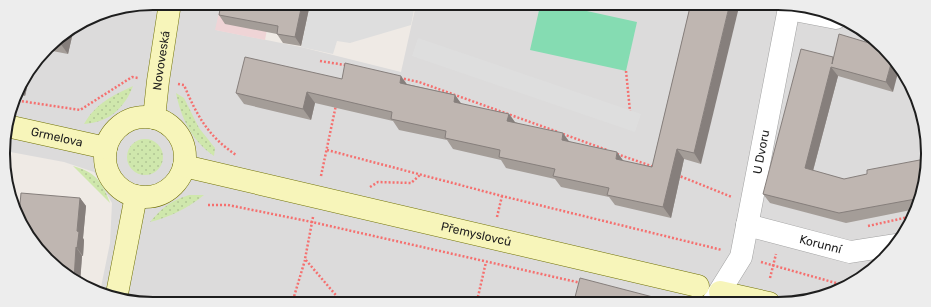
<svg xmlns="http://www.w3.org/2000/svg" width="931" height="307" viewBox="0 0 931 307" font-family="Rubik,sans-serif">
	<style>
		.residential { fill: #dcdbdb }
		.commercial { fill: #efd4d6 }
		.grass { fill: url(#grass-dots) }
		.pitch { fill: #85dcb2 }
		.parking { fill: #dedede }
		.lines { fill: none; stroke-linecap: round; stroke-linejoin: round }
		.street-casing { stroke: #a2a2a2; stroke-width: 23 }
		.secondary-casing { stroke: #717208; stroke-width: 23 }
		.path { stroke: #f5706f; stroke-width: 2.5; stroke-dasharray: 2 2; stroke-linecap: butt }
		.street { stroke: #fff; stroke-width: 22 }
		.secondary { stroke: #f7f5ba; stroke-width: 22 }
		.wall { fill: #a49d98 }
		.shaded-wall { fill: #867f7c }
		.building { fill: #bfb6b1; stroke: #867f7c }
		.labels { text-anchor: middle; stroke-width: 3.5; stroke-linejoin: round; paint-order: stroke }
		.street-label { font-size: 12px; fill: #1e1e1e; stroke: #fff }
		.rim { fill: none; stroke: #1e1e1e; stroke-width: 2 }
	</style>
	<defs>
		<pattern id="grass-dots" width="8" height="8" patternUnits="userSpaceOnUse"><rect width="8" height="8" fill="#cfe7ac"/><path d="M2 2h.1M6 6h.1" fill="none" stroke="#b1c694" stroke-width="1.8" stroke-linecap="round"/></pattern>
	</defs>
	<rect width="100%" height="100%" fill="#efeae5"/>
	<!-- residential -->
	<path class="residential" d="M154,3L221,4L216,30L301,47L401,72L416,5L816,8L869,34L908,78L927,134L923,192L908,229L877,266L844,289L797,303L115,299L100,292L110,243L112,203L94,172L64,162L5,151L4,134L19,87L54,41L96,14Z"/>
	<!-- commercial -->
	<path class="commercial" d="M221,4H272L265,40L215,30Z"/>
	<!-- grass -->
	<g class="grass">
		<path d="M133,86C124,109 109,122 84,124C95,104 113,95 133,86Z"/>
		<path d="M176,93L184,98L199,128L215,148L214,156C192,141 181,118 176,93Z"/>
		<circle cx="145" cy="157" r="18"/>
		<path d="M73,166C95,172 102,181 110,203Z"/>
		<path d="M189,195H204C188,208 170,217 150,222C163,207 170,201 189,195Z"/>
	</g>
	<!-- pitch -->
	<path class="pitch" d="M540,6H564L637,22L626,71L530,50Z"/>
	<!-- parking -->
	<g class="parking">
		<path d="M310,4L415,5L411,25L350,43L337,41L333,54L301,47Z"/>
		<path d="M418,38L641,114L635,132L412,56Z"/>
	</g>
	<g class="lines">
		<!-- street casing -->
		<g class="street-casing">
			<g id="street">
				<path d="M789,9L836,18"/>
				<path id="s1" d="M747,225L850,252L895,245"/>
				<path id="s2" d="M713,302L741,257L789,8"/>
			</g>
		</g>
		<!-- secondary casing -->
		<g class="secondary-casing">
			<g id="secondary">
				<circle cx="145" cy="157" r="40"/>
				<path id="s3" d="M154,118L158,81L170,3"/>
				<path id="s4" d="M7,126L106,148"/>
				<path id="s5" d="M184,166L698,286"/>
				<path d="M720,292L769,303"/>
				<path d="M116,299L136,196"/>
			</g>
		</g>
		<!-- path -->
		<g class="path">
			<path d="M320,61L345,65V67"/>
			<path d="M626,71L630,111"/>
			<path d="M400,78L419,82L558,132"/>
			<path d="M178,84L184,85C197,116 208,136 236,155"/>
			<path d="M14,100L80,110L132,77L138,78"/>
			<path d="M563,134L607,150"/>
			<path d="M327,150L502,196L722,250"/>
			<path d="M617,154L654,167"/>
			<path d="M677,175L732,197"/>
			<path d="M321,176L336,105"/>
			<path d="M370,187L378,182L411,183L420,175"/>
			<path d="M208,205H228L312,222L581,283"/>
			<path d="M313,217L305,259L340,300"/>
			<path d="M497,217L502,196"/>
			<path d="M868,226L913,216"/>
			<path d="M761,262L843,285L853,282"/>
			<path d="M770,278L776,254"/>
			<path d="M293,300L305,260"/>
			<path d="M477,301L486,262"/>
		</g>
		<!-- street -->
		<use href="#street" class="street"/>
		<!-- secondary -->
		<use href="#secondary" class="secondary"/>
	</g>
	<!-- wall -->
	<g class="wall">
		<path d="M221,4H310L301,46L283,43L277,34L225,24L219,15Z"/>
		<path d="M690,7L701,164L684,159L671,218L615,205L609,197L561,187L555,179L506,168L501,160L453,149L447,140L399,130L393,121L315,103L311,120L244,104L236,93L342,79L407,84L455,95L461,104L509,114L515,122L624,161L652,167Z"/>
		<path d="M74,28L68,54L47,50L54,40Z"/>
		<path d="M879,46L893,92L838,76L813,171L844,179L923,192L916,209L846,223L770,203L763,194L833,57Z"/>
		<path d="M27,76L29,79L25,96L16,94L19,87Z"/>
		<path d="M80,198L86,206L83,238L84,240L83,256H82L80,283L70,279L28,237L19,215Z"/>
	</g>
	<!-- shaded-wall -->
	<g class="shaded-wall">
		<path d="M302,4H310L301,46L295,37Z"/>
		<path d="M729,7H739L701,164L694,153Z"/>
		<path d="M74,28L68,54L60,43L62,36Z"/>
		<path d="M892,60L899,69L893,92L886,82Z"/>
		<path d="M831,67L838,76L811,178L805,168Z"/>
		<path d="M27,76L29,79L25,96L21,90L23,82Z"/>
		<path d="M401,76L409,87L400,83Z"/>
		<path d="M307,92L315,103L311,120L303,109Z"/>
		<path d="M455,95L463,106L454,102Z"/>
		<path d="M509,114L517,125L507,121Z"/>
		<path d="M563,133L571,144L562,140Z"/>
		<path d="M677,149L684,159L671,218L663,207Z"/>
		<path d="M617,152L625,163L616,159Z"/>
		<path d="M80,198L86,206L83,238L84,240L83,256L77,248V231Z"/>
		<path d="M76,247L82,256L80,283L74,280Z"/>
	</g>
	<!-- building -->
	<g class="building">
		<path d="M221,4H302L295,37L277,34L278,26L219,15Z"/>
		<path d="M690,7H729L694,153L677,149L663,207L607,195L609,188L553,176L555,169L499,157L500,150L445,138L446,131L391,119L392,112L307,92L303,109L236,93L245,57L342,79L345,63L401,76L400,83L455,95L454,102L509,114L507,121L563,133L562,140L617,152L616,159L652,167Z"/>
		<path d="M839,34L879,46L892,60L886,82L831,67L805,168L844,179L867,174V170L925,159L923,192L921,198L839,213L763,194L801,49L833,57L832,64Z"/>
		<path d="M62,36L60,43L54,41V40Z"/>
		<path d="M23,82L21,90L18,89L19,87Z"/>
		<path d="M21,193L80,198L77,231L79,232L77,248L76,247L74,280L70,279L28,237L21,222L22,219H20L19,215Z"/>
		<path d="M580,278L672,302L574,301Z"/>
	</g>
	<g class="labels">
		<!-- street labels -->
		<g class="street-label">
			<text dy="4" stroke="none"><textPath href="#s3" startOffset="58">Novoveská</textPath></text>
			<text dy="4" stroke="none"><textPath href="#s4" startOffset="51">Grmelova</textPath></text>
			<text dy="4" stroke="none"><textPath href="#s2" startOffset="160">U Dvoru</textPath></text>
			<text dy="4" stroke="none"><textPath href="#s5" startOffset="300">Přemyslovců</textPath></text>
			<text dy="4" stroke="none"><textPath href="#s1" startOffset="76">Korunní</textPath></text>
		</g>
	</g>
	<!-- crop -->
	<path d="M0 0H931V307H0ZM153 10H778A143 143 0 0 1 921 153V154A143 143 0 0 1 778 297H153A143 143 0 0 1 10 154V153A143 143 0 0 1 153 10Z" fill="#ededed" fill-rule="evenodd"/>
	<path class="rim" d="M153 10H778A143 143 0 0 1 921 153V154A143 143 0 0 1 778 297H153A143 143 0 0 1 10 154V153A143 143 0 0 1 153 10Z"/>
</svg>
